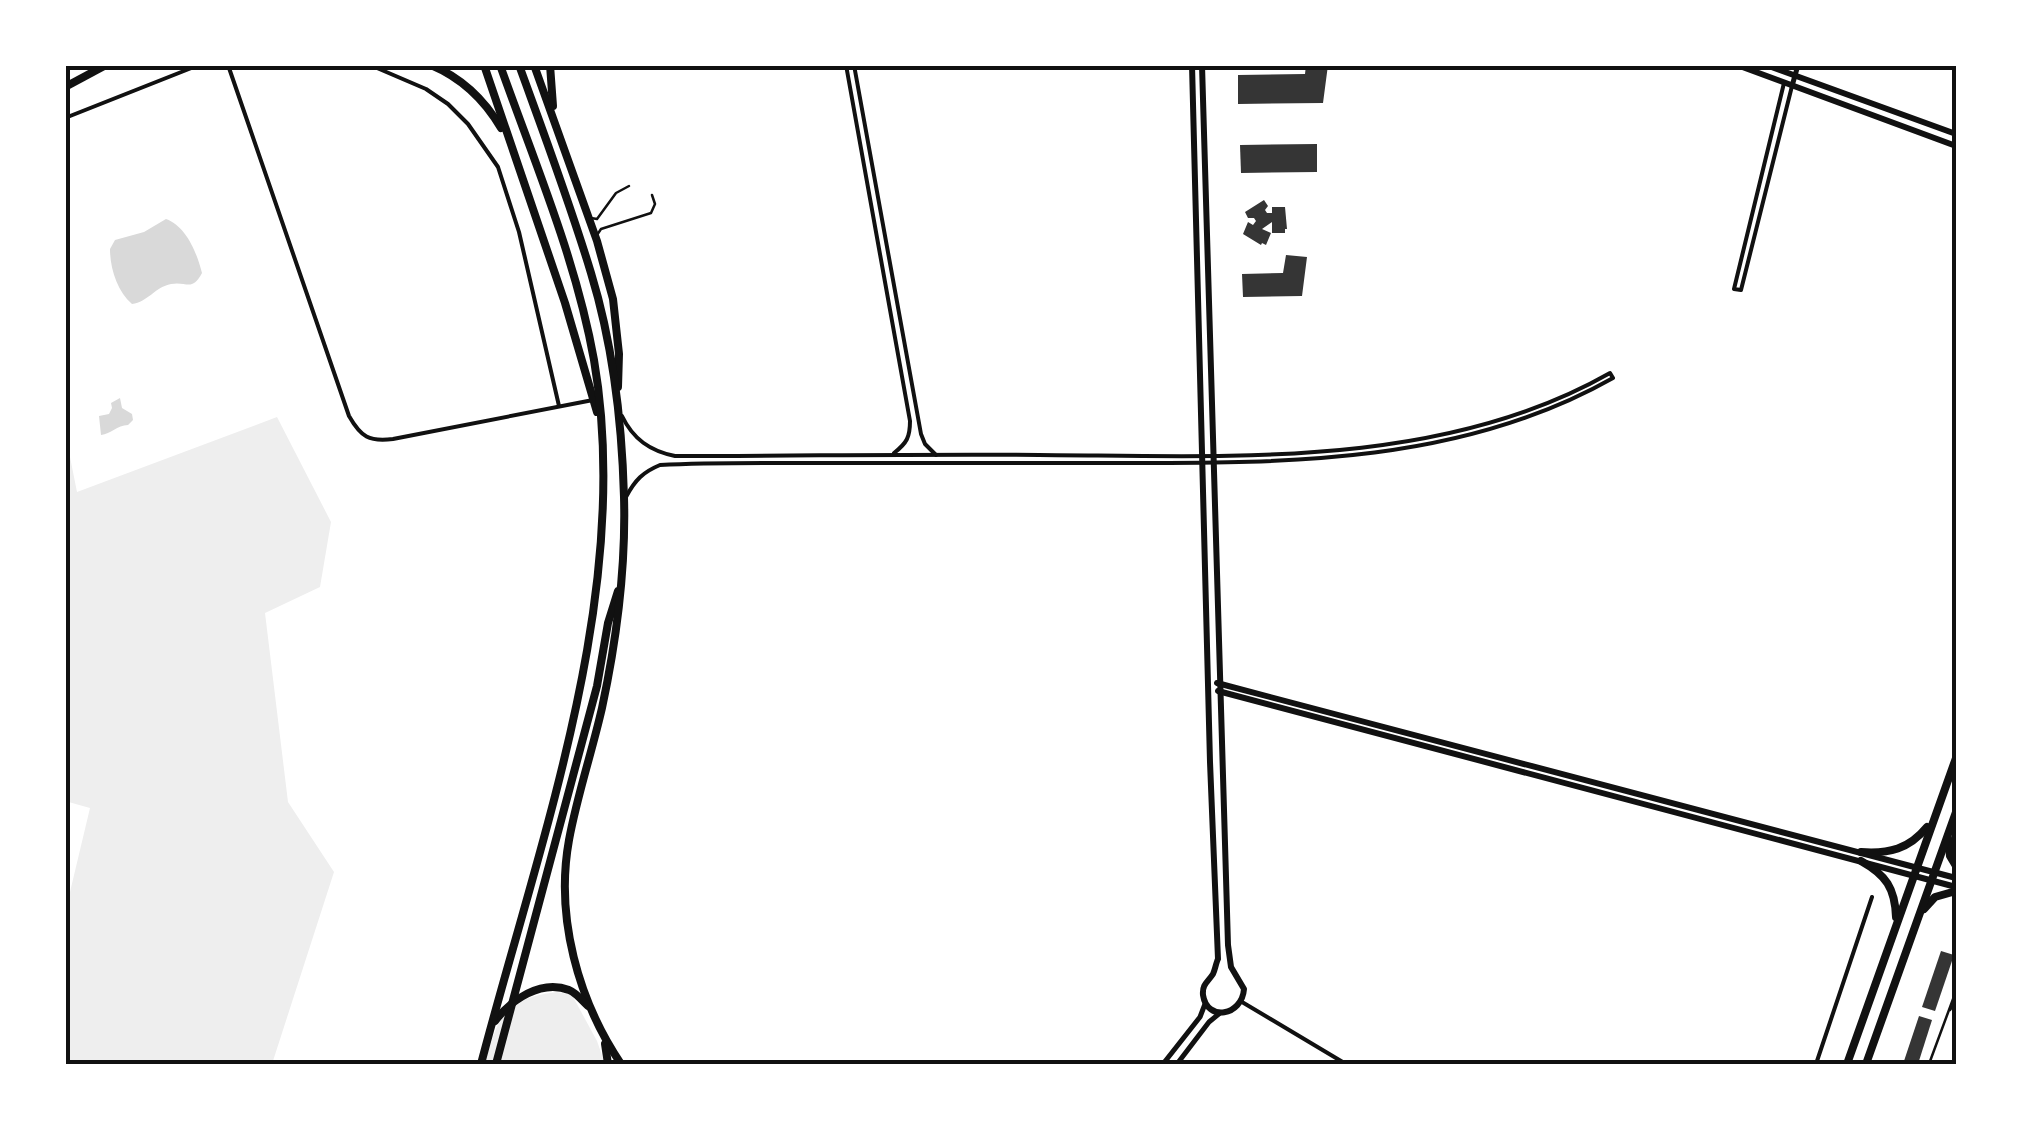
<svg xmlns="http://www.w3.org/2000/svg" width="2021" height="1129" viewBox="0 0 2021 1129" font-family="'Noto Sans',sans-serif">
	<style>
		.green { fill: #eee }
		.water { fill: #d9d9d9 }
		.building { fill: #353535 }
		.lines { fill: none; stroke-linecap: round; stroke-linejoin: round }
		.service { stroke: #111; stroke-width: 2.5 }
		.minor { stroke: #111; stroke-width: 4 }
		.tertiary { stroke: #111; stroke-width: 5 }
		.secondary { stroke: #111; stroke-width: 6 }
		.primary { stroke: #111; stroke-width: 8 }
		.trunk { stroke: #111; stroke-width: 8 }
		.neatline { fill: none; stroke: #111; stroke-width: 4 }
	</style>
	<rect width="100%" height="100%" fill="#fff"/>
	<!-- green -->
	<g class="green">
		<path d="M277,417L331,522L320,587L265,613L288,802L334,872L272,1064H70L65,1062V913L90,808L65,801V432L77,492Z"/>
		<path d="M557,992L572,995L597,1041L605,1064H485C497,1018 505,998 557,992Z"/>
	</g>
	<!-- water -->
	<g class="water">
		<path d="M166,219C186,226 197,253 202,273C192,292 187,281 171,284C155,287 148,302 132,304C117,291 110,268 110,249L115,240L144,232Z"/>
		<path d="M120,398L122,408L132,414L133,420L128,425C117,425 111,434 101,435L99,416L109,414L112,408L111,403Z"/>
	</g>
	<!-- building -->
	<g class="building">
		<path d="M1306,65H1328L1323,103L1238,104V75L1305,74Z"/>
		<path d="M1317,144V172L1241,173L1240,145Z"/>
		<path d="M1264,200L1268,206L1265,210L1267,213H1272V207H1285L1287,229H1285V233H1272V222L1262,229L1271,233L1266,245L1262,243L1261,245L1243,234L1248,222L1253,225L1256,221L1254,218H1248L1245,212Z"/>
		<path d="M1286,255L1307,257L1302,296L1243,297L1242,274L1283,273Z"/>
		<path d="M1941,951L1954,955L1935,1011L1922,1007Z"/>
		<path d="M1919,1016L1932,1020L1918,1064H1903Z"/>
	</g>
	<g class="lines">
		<!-- service -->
		<g class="service">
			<path d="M591,218L597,219L616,193L629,186"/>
			<path d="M597,235L601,229L651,213L655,204L652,195"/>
			<path d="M1950,1010L1956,1001"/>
			<path d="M1929,1064L1956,991"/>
		</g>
		<!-- minor -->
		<g class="minor">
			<path d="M228,65L349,416C361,437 369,442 393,439L593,400"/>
			<path d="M370,65L426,89L448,104L468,124L498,167L519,232L559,406"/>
			<path d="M846,65L910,421C910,437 907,443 894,453"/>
			<path d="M854,65L921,434L925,444L936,455"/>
			<path d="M1784,83L1734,289L1741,290L1792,86"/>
			<path d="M65,118L199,65"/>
			<path d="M622,416C633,439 650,451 675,456C796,456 917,454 1039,455C1227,456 1440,470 1610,373L1613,378C1456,467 1276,463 1102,463C1005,463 909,463 813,463C762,463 711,462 660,465C643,472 635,480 626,497"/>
			<path d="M1242,1002L1346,1064"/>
			<path d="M1816,1064L1872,897"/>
		</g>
		<!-- tertiary -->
		<g class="tertiary">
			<path d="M1792,86L1798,65"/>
			<path d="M1163,1064L1200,1017L1205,1004"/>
			<path d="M1177,1064L1209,1022L1220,1013"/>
		</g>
		<!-- secondary -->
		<g class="secondary">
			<path d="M1192,65L1210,762L1218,959C1216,963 1215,970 1213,974C1208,982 1202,984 1203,995C1207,1022 1242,1016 1244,989L1231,967L1228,945L1202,65"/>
			<path d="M1737,65L1956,146"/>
			<path d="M1766,65L1956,134"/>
			<path d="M1217,683L1956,878"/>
			<path d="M1218,691L1956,887"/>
		</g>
		<!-- primary -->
		<g class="primary">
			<path d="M431,65C462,78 484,99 501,128"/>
			<path d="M484,65L565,303L597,412"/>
			<path d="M534,65L597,241L613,299L619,354L618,387"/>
			<path d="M550,65L553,106"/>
			<path d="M65,87L106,65"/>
			<path d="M1948,838L1950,856L1956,866"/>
			<path d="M1861,852C1889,854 1909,849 1927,827"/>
			<path d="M1861,861C1886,875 1895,888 1896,917"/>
			<path d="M1924,909L1935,897L1956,891"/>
			<path d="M496,1064L597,686L608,623L618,591"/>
			<path d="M1847,1064L1956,758"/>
			<path d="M1866,1064L1956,812"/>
		</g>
		<!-- trunk -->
		<g class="trunk">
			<path d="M519,65C544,134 570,203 591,273C613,345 622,422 624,497C626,568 617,638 602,708C592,752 577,796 569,840C555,917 578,1000 621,1064"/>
			<path d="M495,1021C511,1000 541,979 569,990C575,992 583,1001 588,1006"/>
			<path d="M605,1044L608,1064"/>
			<path d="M481,1064C539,842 634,591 594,360C576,259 534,161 500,65"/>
		</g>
	</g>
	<!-- border -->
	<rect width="2021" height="1129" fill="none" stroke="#ffffff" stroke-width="135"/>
	<rect x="68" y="68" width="1886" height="994" class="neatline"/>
</svg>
